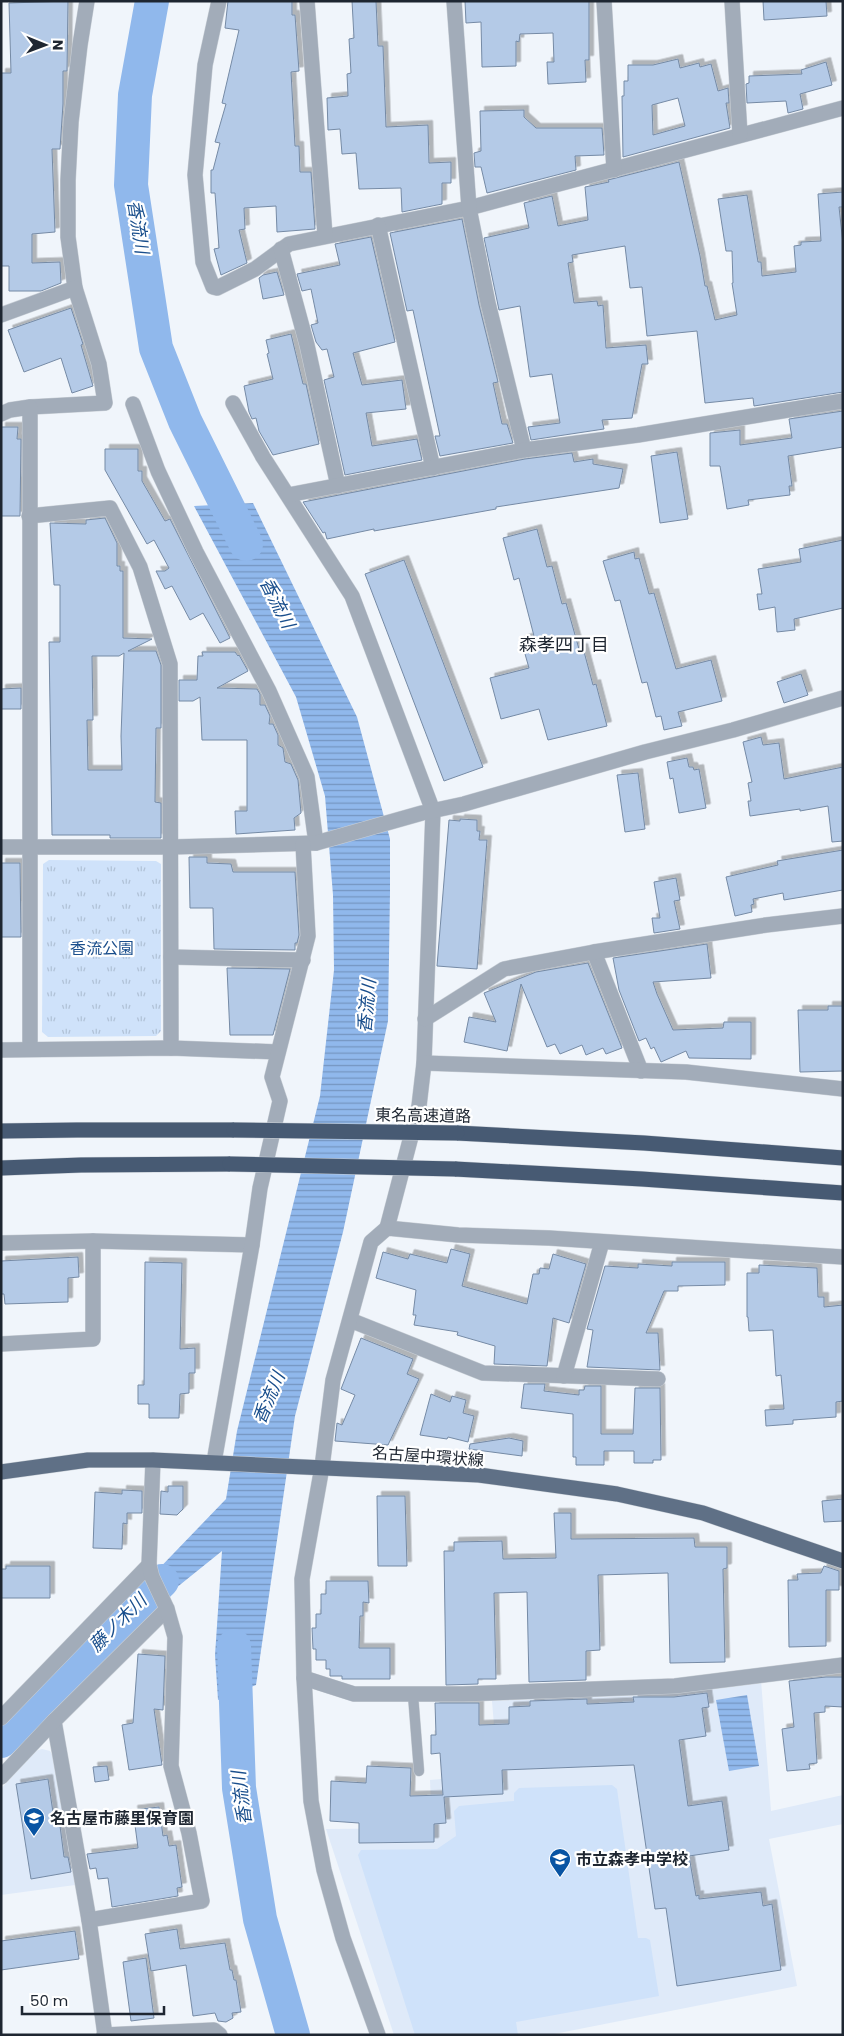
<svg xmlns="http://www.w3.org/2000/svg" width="844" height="2036" viewBox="0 0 844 2036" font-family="Poppins,'Noto Sans JP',sans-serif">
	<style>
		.built { fill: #dfeaf9 }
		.park { fill: url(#park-tufts) }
		.pitch { fill: #cfe2fa }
		.water { fill: url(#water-rules) }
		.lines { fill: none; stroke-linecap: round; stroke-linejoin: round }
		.river { stroke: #90b8ec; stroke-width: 34 }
		.building { fill: #b4cae7; stroke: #758aa5; fill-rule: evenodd; filter: url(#shadow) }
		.lane-casing { stroke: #cad0d7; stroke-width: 11 }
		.street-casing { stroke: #cad0d7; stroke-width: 16 }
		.primary-casing { stroke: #cad0d7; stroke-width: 16 }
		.highway-casing { stroke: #cad0d7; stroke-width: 16 }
		.lane { stroke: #a2acb9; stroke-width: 10 }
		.street { stroke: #a2acb9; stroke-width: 15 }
		.primary { stroke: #5f7086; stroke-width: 15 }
		.highway { stroke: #475a73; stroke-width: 15 }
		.highway-bridge-casing { stroke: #cad0d7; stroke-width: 16; stroke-linecap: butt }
		.highway-bridge { stroke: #475a73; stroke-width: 15 }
		.labels { text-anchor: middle; stroke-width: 4.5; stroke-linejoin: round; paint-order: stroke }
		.park-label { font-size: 16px; fill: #1a4e8c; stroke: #fff }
		.street-label { font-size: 16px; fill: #1e2631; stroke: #fff }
		.poi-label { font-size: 16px; font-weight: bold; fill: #1e2631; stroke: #fff; text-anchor: start }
		.water-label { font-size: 18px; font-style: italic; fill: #194e8c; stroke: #fff }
		.neighbourhood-label { font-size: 18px; fill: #1e2631; stroke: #fff }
	</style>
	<defs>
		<pattern id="park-tufts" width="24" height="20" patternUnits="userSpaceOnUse" patternTransform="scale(1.25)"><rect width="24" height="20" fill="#cfe2fa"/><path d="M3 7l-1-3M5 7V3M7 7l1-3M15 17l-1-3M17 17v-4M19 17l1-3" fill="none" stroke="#b1c2d7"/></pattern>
		<pattern id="water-rules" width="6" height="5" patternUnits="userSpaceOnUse" patternTransform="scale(1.25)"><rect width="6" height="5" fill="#90b8ec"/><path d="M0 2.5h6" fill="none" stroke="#7595c0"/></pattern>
		<filter id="shadow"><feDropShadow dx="4.5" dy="-4.5" stdDeviation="0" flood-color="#0004"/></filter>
	</defs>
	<rect width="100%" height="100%" fill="#f0f5fb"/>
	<!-- built -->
	<g class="built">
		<path d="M761,1680L771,1811L843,1795V1824L769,1839L797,1986L549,2035H394L326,1829L432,1828L430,1780L498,1774L492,1701L626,1694Z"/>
		<path d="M42,1749L50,1751L54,1758L75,1885L1,1895V1789L35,1751Z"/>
	</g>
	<!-- park -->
	<path class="park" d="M49,860L156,861L161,864V1031L156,1036L48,1037L42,1032L43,864Z"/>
	<!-- pitch -->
	<path class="pitch" d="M612,1785L617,1789L638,1938H646L650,1940L659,1996L516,2022L518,2035H415L358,1855L361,1850L437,1849L456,1836L454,1811L459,1806L514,1801V1793L519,1788Z"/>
	<!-- water -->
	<g class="water">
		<path d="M253,503L357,717L390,839V893L388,1021L343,1232L295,1416L256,1685L218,1700L215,1655L222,1551L135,1621L122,1607L226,1499L237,1431L320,1096L334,970L333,895L325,796L296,697L194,506Z"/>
		<path d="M747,1695L759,1766L729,1771L716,1700Z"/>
	</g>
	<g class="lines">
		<!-- river -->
		<g class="river">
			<path d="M152,1L135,95L131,185L156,348L185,421L246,544"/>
			<path d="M234,1646L239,1788L260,1919L293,2035"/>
			<path d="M1,1741L162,1581"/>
		</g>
	</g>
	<!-- building -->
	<g class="building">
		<path d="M68,1L67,71H63V104L60,149H52L55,232L32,234V263L60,262L61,283L41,291H9V266H1V73H11L9,3Z"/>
		<path d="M228,1H292V15H295L299,71L291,72L295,146H299L300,172H311L315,229L277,232L276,206L244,208L245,229L239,230L247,263L221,275L214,249L219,248L215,193H211V170H213L220,143L215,142L226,104L222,103L239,30L225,28Z"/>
		<path d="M352,1H376L378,46H383L386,127L428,125L429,163L451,162V183H442V204L402,212L401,188L359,189L356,153L342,154L340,129L328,130L327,98L348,96L347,74L351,73L349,39L354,38Z"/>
		<path d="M465,1H589V60H585L586,82L548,84L547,62H554L553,33L520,34L519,42L516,41V66L482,67L481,22L466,23Z"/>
		<path d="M763,1H826L827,16L764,20Z"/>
		<path d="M678,59L680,68L699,63L700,67L711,64L718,91L728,88L729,103H726L730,128L623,157L622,96H624V81H628V65H653ZM678,98L685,126L653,135L652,105Z"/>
		<path d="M826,62L832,85L800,94L803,109L788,113L786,101L747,103L746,84L749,83V76L802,74L801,70Z"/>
		<path d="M524,110V117L536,128H602L604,155L575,156L576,170L487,193L481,167H475L474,153L481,151L480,111Z"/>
		<path d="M679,162L700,256L705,286H707L715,320L737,315L732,283H733L732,251H726L718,199L747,195L758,262H761L762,276L796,272L794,246L801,245V242L821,241L818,194L843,192V207H839L843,244V392L754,406L753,398L705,403L697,331L647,336L642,287L630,288L625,246L572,255L573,262L568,263L574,303L597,301L598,306L603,305L606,348L646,345L648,364H642L632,418L602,420L604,429L531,440L528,427L560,423L552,374L530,377L520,306L499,310L484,238L529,228L524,203L552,196L558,226L588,220L585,187L609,182L608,180Z"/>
		<path d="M462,219L479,305L498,382L493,383L502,424H507L513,443L440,456L435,436H440L413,310L407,311L390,233Z"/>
		<path d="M371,237L395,342L353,353L362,385L402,380L406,409L366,413L372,446L417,439L422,460L345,475L324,380L334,377L327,349L322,350L316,342L311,325L318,323L311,289L302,291L297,274L340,265L335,244Z"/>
		<path d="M277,272L284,295L263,299L259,278L263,275Z"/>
		<path d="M71,308L83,344L81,345L93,386L72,393L61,358L24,372L8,330Z"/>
		<path d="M291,334L303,384H306L319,444L273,455L259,431L256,418L252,419L249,412L244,386L273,379L267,354L269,353L266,340Z"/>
		<path d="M843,411V447L788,456L792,486H789L790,495L748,500L749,505L727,509L720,466H710V433L740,430V445L792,438L789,419Z"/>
		<path d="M1,427H18L17,439H21L20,516H1Z"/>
		<path d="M105,449H138V471H142V481L165,521L170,519L230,638L220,643L203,613L190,620L172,586L165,589L156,571H165L169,568L154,540L147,544L105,470Z"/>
		<path d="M677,452L688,519L660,523L651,456Z"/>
		<path d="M572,453L574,462L593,459V464L623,469L619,488L496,507V509L374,531V529L327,539L325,532L323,533L303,502L525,459Z"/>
		<path d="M105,518L117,543V566H120V571H123V638L152,639L128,651H156L161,665V728H156L155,802L161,803V838H110V835H52L49,642H60V585H54L50,523L86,524V520ZM124,653L121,736L122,770H88L87,720H93L92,656H119Z"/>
		<path d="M537,529L547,567L552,566L562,604L566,603L579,649L583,648L593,685L596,684L607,726L548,740L539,709L501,719L490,678L529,668L521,640L534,636L519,578L514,580L503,538Z"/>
		<path d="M843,540V608L794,619L795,630L777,632L775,607L759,610L757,594H762L758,569L801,562L799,549Z"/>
		<path d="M634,552L635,559L639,558L649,594L654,593L676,669L711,660L722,701L678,712L682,726L664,730L661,716L656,717L647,682L642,683L620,600L615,601L603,561Z"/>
		<path d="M404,560L483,767L444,781L365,574Z"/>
		<path d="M202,652H235L238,656L239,655L248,671L217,688L257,689L260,694V705H265L270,716L269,724H273L278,735V745L283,748L285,762L291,764L298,780L301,813L294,818L295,830L236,834L235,811H247V740H202L200,697L193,701H179V680H197L198,656H203Z"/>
		<path d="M801,674L808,695L784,703L777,682Z"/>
		<path d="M21,688V709H1V689Z"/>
		<path d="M761,737L763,745L779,743L784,779L843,767V841L832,842L828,806L800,811V809L750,816L748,801H751L748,783L752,782L743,742Z"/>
		<path d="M687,758L689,767H693L694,770L699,769L706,808L679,813L673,778L670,779L667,762Z"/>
		<path d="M638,773L645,829L625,832L617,775Z"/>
		<path d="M460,819L477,820V831H480L479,840H487L477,969L437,966L449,820L460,821Z"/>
		<path d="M843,850V890L784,900L783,893L753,899L754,904L751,905L752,912L735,916L726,877L778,865L777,861Z"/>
		<path d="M189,857H207V863L231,864L233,872H295L299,935L297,943H295V950L214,949L213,908H190Z"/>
		<path d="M1,863H20L21,937H1Z"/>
		<path d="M676,878L680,900L674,901L680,929L654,933L652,918H660L654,882Z"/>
		<path d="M707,944L711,978L653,982L657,994L673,1030L723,1028L724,1022H751V1059L689,1058L686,1051L661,1062L654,1047L651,1049L646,1038L639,1041L619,990L613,958Z"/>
		<path d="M588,963L622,1048L606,1054L603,1048L586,1055L582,1045L560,1054L555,1044L547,1047L521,984L507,1051L464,1042L469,1017L496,1022L484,993L536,972Z"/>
		<path d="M227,968L290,969L273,1035H230Z"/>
		<path d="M828,1006H843V1071L800,1072L798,1010H828Z"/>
		<path d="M451,1249L470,1254L462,1286L527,1304L533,1274H539L540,1268L549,1269L553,1254L586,1264L569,1323L553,1318L547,1366L494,1364L495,1346L457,1335L458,1332L414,1325L416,1315H413L416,1290L376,1278L383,1252L408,1259L410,1254L447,1263Z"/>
		<path d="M78,1257L79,1277L68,1278V1302L5,1304L4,1294H1V1261Z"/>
		<path d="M145,1262L182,1263L180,1349L195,1348V1373H189V1393L180,1394L179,1418H149V1404H138V1385H144Z"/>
		<path d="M672,1262H725V1285L678,1286V1291H664L646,1333H658L660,1370L587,1367L593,1330L587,1329L605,1266L638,1268V1264L672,1266Z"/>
		<path d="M759,1265L817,1268L818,1297H824V1307L843,1305V1401L836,1402V1417L793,1420V1424L766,1426L765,1410L784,1409L781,1375L776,1376L773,1330L749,1331L748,1317H747V1273H759Z"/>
		<path d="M361,1338L413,1359L407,1374L419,1379L388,1445L335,1441L337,1423L342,1425L355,1395L341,1389Z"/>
		<path d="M524,1384H545L544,1391L579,1395V1390H584L585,1386H601V1434H633L635,1388H660L661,1460H653V1463H634V1451H604V1465H576V1457H573V1414L521,1408Z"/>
		<path d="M431,1394L450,1402L452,1396L466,1400L463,1413L474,1416L468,1442L448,1437L447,1439L420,1435Z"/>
		<path d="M509,1438L523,1441L522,1456L469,1449L470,1444Z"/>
		<path d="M168,1486H183V1509L177,1515L160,1514L161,1491L168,1492Z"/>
		<path d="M122,1490L142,1491V1513H127V1524L123,1523L122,1549L93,1548L95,1492L122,1494Z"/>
		<path d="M377,1496H405L407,1566H378Z"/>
		<path d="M843,1499V1521L824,1522L822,1501Z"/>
		<path d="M554,1513H571V1539L694,1538L695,1547H727V1568L723,1569L725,1662L670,1663L668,1573L598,1575L600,1650L586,1651V1680L529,1682L527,1592L494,1593L496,1679H478V1684L446,1685L444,1551H454V1542L502,1541L503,1559L556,1558Z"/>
		<path d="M6,1566H50V1598H1V1569H6Z"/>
		<path d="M824,1566L839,1571V1590H826V1646L789,1647L788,1580H798L797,1574L821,1573Z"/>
		<path d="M326,1581H368L369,1603L363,1602V1616H360L359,1648H390V1679H342V1676H330V1669H326V1660H316V1649H313L312,1628H316V1614H321V1594H326Z"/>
		<path d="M138,1654L165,1656L163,1710L154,1709L162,1765L129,1770L122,1725L133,1723Z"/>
		<path d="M826,1677H843V1707L825,1706V1712L814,1713L817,1763L809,1764L810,1769L787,1771L782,1729L794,1727L789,1681Z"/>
		<path d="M707,1693L709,1707L702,1708L706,1736L679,1740L688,1806L722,1801L729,1850L689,1856L696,1896L699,1895V1899L761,1892L763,1906L772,1904L781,1970L677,1986L666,1908L655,1909L634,1765L502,1770L503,1794L444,1797L446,1823L434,1824V1842L359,1843V1823L330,1821L331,1781L366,1783L367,1766L411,1768L410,1796L443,1795L440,1753L431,1754V1735H436L435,1703H479V1725L509,1724V1707L530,1706V1701L587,1699V1704L634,1702L633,1697H674Z"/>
		<path d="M107,1766L109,1780L95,1782L93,1767Z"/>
		<path d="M48,1779L54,1819L59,1818L64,1857H68L71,1872L31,1879L16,1784Z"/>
		<path d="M159,1807L163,1836L167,1835L169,1846L176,1845L182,1887L177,1888L178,1896L112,1907L108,1878L98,1879L96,1868L90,1869L87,1854L138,1848L133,1810Z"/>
		<path d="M177,1929L180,1949L225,1943L230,1970H232L234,1980H236L241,2012L232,2013L233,2018L226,2022L218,2021L215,2013L193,2016L186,1965L151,1971L145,1934Z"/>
		<path d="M75,1931L79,1959L1,1970V1941Z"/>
		<path d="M146,1958L154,2018L131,2021L123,1962Z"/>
	</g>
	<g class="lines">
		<!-- lane casing -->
		<g class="lane-casing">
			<path id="lane" d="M413,1695L419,1771"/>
		</g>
		<!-- street casing -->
		<g class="street-casing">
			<g id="street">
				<path d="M219,1L205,65L195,175L203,262L213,287L217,288L255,269L289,244L469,208L843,108"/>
				<path d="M307,1L325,235"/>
				<path d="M454,1L469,208L488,303L524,450"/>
				<path d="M604,1L614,170"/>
				<path d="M732,1L740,135"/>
				<path d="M378,225L433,468"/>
				<path d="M281,249L307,345L338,486"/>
				<path d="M75,288L68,237V180L71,122L80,45L87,1"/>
				<path d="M1,315L75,288L99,364L105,403L30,407"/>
				<path d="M233,403L263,457L352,596L433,811L424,1063L419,1106L387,1228"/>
				<path d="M133,404L158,471L196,552L269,691L307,777L316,843"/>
				<path d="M1,414L10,410L30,407V1048"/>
				<path d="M288,495L524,450L638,435L843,401"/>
				<path d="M29,516L110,508L140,567L170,664L171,1048"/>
				<path d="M1,847H171L316,843L422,813L464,804L645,752L733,730L843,698"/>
				<path d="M594,952L641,1071"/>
				<path d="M171,957L303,960"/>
				<path d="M425,1019L504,969L594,952L766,925L843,916"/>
				<path d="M1,1050L171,1048L278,1052"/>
				<path d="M424,1063L686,1072L843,1089"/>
				<path d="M1,1243L93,1241L252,1245"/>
				<path d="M350,1320L483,1373L658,1379"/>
				<path d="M1,1344L93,1339V1241"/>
				<path d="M564,1376L602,1242"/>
				<path d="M214,1462L252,1245L260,1188L280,1101L272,1077L308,936L303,844"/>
				<path d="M304,1678L354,1694H463L675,1686L843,1665"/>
				<path d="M1,1718L149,1565"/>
				<path d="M54,1721L89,1920L105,2035"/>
				<path d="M1,1777L54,1721L167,1609"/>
				<path d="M89,1920L202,1901L189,1833L171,1766L175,1637L167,1609L152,1577L149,1565L153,1460"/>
				<path d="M104,2035L214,2030L220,2035"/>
				<path d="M378,2035L343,1938L324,1870L311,1801L304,1678L302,1579L322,1467L333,1380L371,1242L387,1228L458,1235L549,1238L843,1257"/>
			</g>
		</g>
		<!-- primary casing -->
		<g class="primary-casing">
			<path id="primary" d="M1,1472L88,1460H153L479,1475L617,1494L703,1513L843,1561"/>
		</g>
		<!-- highway casing -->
		<g class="highway-casing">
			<g id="highway">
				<path d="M1,1131L77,1130H234"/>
				<path d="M457,1133L644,1143L843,1158"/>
				<path d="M1,1168L81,1165L230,1164"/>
				<path d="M455,1169L642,1179L843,1193"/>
			</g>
		</g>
		<!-- lane -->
		<use href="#lane" class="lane"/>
		<!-- street -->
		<use href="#street" class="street"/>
		<!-- primary -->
		<use href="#primary" class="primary"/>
		<!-- highway -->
		<use href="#highway" class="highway"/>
		<!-- highway-bridge casing -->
		<g class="highway-bridge-casing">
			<g id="highway-bridge">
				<path d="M234,1130L457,1133"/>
				<path d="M230,1164L455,1169"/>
			</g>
		</g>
		<!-- highway-bridge -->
		<use href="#highway-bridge" class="highway-bridge"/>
	</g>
	<!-- icons -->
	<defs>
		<g id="school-pin" transform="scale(1.125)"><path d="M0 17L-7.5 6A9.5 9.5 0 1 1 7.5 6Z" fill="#0954a3" stroke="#fff"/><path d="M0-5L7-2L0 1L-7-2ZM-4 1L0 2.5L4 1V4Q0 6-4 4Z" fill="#fff"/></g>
	</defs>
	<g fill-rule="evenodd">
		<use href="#school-pin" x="34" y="1818"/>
		<use href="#school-pin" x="560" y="1859"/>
	</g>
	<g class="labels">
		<!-- park labels -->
		<g class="park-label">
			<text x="102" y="954">香流公園</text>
		</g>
		<!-- street labels -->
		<g class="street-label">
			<text transform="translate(423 1115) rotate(1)" y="6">東名高速道路</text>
			<text transform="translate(428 1456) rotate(4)" y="6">名古屋中環状線</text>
		</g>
		<!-- poi labels -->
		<g class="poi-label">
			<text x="50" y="1824">名古屋市藤里保育園</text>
			<text x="576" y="1865">市立森孝中学校</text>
		</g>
		<!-- water labels -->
		<g class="water-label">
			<text transform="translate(138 227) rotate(81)" y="6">香流川</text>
			<text transform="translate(277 603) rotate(63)" y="6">香流川</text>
			<text transform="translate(367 1006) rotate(-85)" y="6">香流川</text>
			<text transform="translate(269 1398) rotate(-67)" y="6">香流川</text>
			<text transform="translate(118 1623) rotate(-45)" y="6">藤ノ木川</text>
			<text transform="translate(242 1798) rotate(-97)" y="6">香流川</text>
		</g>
		<!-- neighbourhood labels -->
		<g class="neighbourhood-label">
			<text x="564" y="651">森孝四丁目</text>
		</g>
	</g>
	<!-- border -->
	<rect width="844" height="2036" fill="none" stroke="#1e2631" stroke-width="5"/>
	<!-- north arrow -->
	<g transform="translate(45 45) rotate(91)" stroke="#ffffff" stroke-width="4" paint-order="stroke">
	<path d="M0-4L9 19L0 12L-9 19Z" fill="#1e2631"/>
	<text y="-8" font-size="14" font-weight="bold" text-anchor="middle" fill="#1e2631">N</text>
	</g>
	<!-- scale -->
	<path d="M22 2006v8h142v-8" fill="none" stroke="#1e2631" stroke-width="2.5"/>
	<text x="30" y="2006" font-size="15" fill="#1e2631" stroke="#ffffff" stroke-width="4" paint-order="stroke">50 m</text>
</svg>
